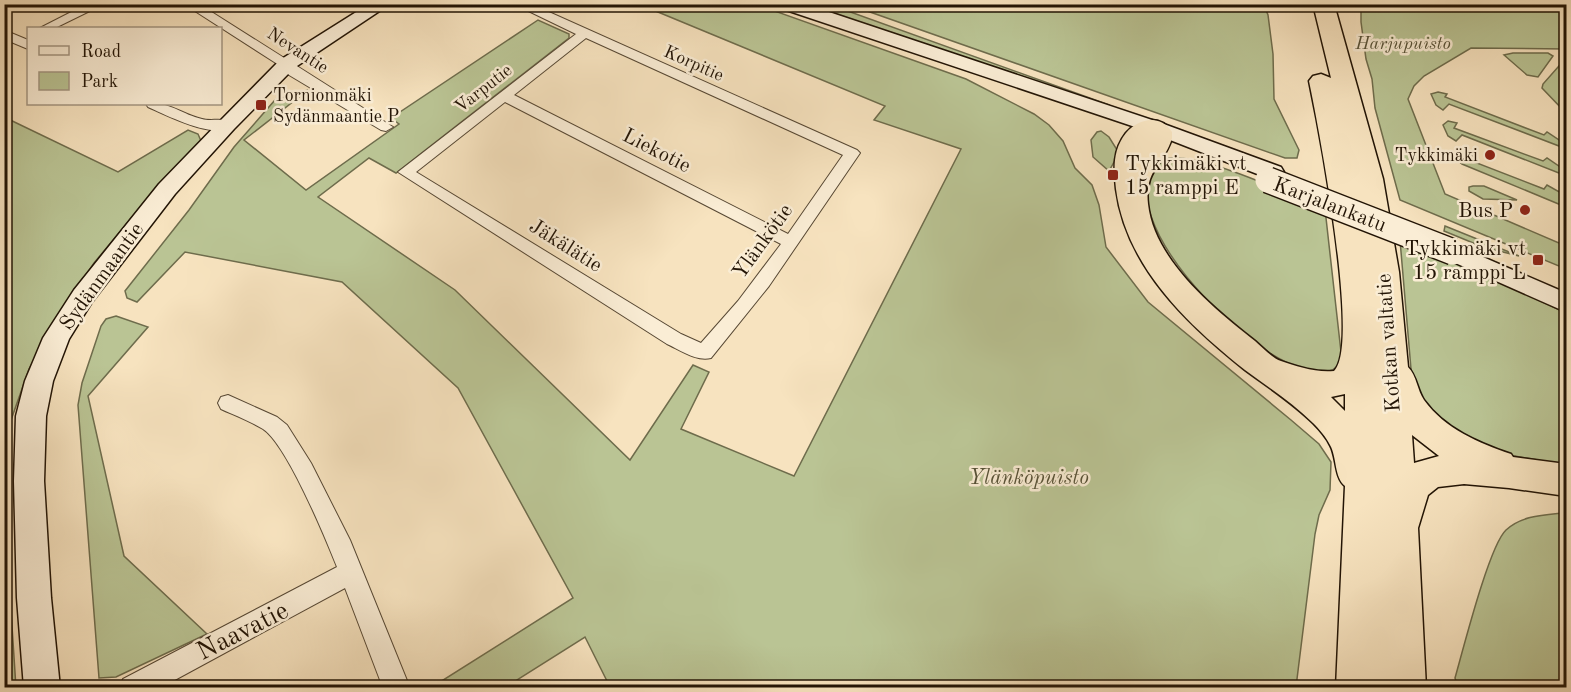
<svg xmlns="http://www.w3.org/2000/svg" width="1571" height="692" viewBox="0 0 1571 692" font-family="'Old Standard TT',serif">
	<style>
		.green { fill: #bac494; stroke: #6e6c4c; stroke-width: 1.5 }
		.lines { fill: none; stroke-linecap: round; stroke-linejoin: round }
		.street-casing { stroke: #574834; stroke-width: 2 }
		.secondary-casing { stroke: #221405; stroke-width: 3 }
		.highway-casing { stroke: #221405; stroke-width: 3 }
		.street { fill: #faedd5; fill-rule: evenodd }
		.secondary { fill: #faedd5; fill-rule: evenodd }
		.highway { fill: #f7e3bf; fill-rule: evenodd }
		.secondary-bridge-casing { stroke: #221405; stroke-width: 28; stroke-linecap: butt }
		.secondary-bridge { stroke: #faedd5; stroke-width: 25 }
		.poi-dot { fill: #8f2418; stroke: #faedd5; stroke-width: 2 }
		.labels { text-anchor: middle; stroke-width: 5; stroke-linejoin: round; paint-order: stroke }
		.far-park-label { font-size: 18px; font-style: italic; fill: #575237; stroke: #faedd5 }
		.far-street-label { font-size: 18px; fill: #221405; stroke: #faedd5 }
		.far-poi-label { font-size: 18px; fill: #221405; stroke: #faedd5; text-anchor: start }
		.street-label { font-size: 21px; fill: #221405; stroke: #faedd5 }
		.poi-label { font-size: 21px; fill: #221405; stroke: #faedd5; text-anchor: end }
		.park-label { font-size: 21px; font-style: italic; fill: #575237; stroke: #faedd5 }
		.near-street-label { font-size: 26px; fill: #221405; stroke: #faedd5 }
	</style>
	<rect width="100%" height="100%" fill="#f7e3bf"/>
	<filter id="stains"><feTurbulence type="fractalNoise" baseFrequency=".00333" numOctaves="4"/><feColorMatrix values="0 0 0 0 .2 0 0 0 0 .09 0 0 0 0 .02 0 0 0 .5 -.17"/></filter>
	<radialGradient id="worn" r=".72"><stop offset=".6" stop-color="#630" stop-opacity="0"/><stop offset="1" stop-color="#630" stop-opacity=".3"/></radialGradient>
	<!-- green -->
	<g class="green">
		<path d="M641,5H758L966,79L1034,114L1049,125L1063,141L1075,168L1092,185L1099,205L1106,247L1148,302L1291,420L1319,444L1331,462L1330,490L1319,515L1315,534L1296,687H610L585,637L506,687H432L573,598L458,388L342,282L185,252L137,302L127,298L125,291L189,210L234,147L275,100L308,90L244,140L306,190L399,124L391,118L538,20L569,34V38L396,173L369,158L318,197L455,290L630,460L693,365L709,372L681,429L794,476L961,149L874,120L885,106Z"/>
		<path d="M799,5H831L1109,105L1107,108Z"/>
		<path d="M850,5H1264L1268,15L1273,54L1274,99L1299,150L1297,158H1285Z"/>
		<path d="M1366,5H1566V49L1471,48L1424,76L1414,86L1408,99L1445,194L1566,246V269L1400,200L1375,108L1372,79L1366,59L1361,22V12Z"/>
		<path d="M1513,53H1548L1553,56L1538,77L1527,75L1504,55Z"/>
		<path d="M1566,58V119L1563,110L1542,88L1543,84Z"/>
		<path d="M1438,92L1447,94L1445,97L1544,135L1547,132L1562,142L1559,146L1449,104L1443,110L1436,105L1431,94Z"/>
		<path d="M4,117L118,172L188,130L198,134L201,141L148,198L94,263L55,322L29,369L10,423V595L16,688L4,687Z"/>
		<path d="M1448,121L1457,123L1454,128L1543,161L1547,158L1566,171L1564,175L1462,135L1456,141L1448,136L1443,125Z"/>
		<path d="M1101,131L1109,137L1119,153L1109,171L1093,157L1091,140L1097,132Z"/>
		<path d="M1462,153L1473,155L1469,160L1544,189L1547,185L1563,194L1565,199L1561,205L1462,164L1456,159Z"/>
		<path d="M1169,158C1207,155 1288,194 1325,209L1342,361C1305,425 1075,200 1169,158Z"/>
		<path d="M1473,186H1484L1517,200L1483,199L1469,191V187Z"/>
		<path d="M1445,226L1519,256L1483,247L1444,231Z"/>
		<path d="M1400,240L1443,255L1566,313V465L1509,455L1470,443L1417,398L1411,369Z"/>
		<path d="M116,316L148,327L88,396L124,556L207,634L116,677L99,678L78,405L82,383L101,326L106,319Z"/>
		<path d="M1562,513L1566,515V687H1458L1455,678C1463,650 1489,546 1506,530C1521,516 1542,515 1562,513Z"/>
	</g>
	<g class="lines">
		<!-- street casing -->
		<g class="street-casing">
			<g id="street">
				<path d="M87,4H104L55,28H40Z"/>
				<path d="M184,4H199L393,127L386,131L381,130L289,75L282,67Z"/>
				<path d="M514,4H531L857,150L860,153L769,286L711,358C697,362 680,350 667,344L398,172L576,34ZM586,38L843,155L788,234L514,95ZM505,102L781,244L738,301L701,343L681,334L416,172Z"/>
				<path d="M4,30L28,40V49L4,39Z"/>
				<path d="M146,104C170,101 180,114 202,119C212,122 226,116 234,125C218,142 166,115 148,107Z"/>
				<path d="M228,395L277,417L287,425L311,463L350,540L410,688H383L345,588L160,688H119L123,679L337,567C325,537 287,445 263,429C250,421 234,415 221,409L218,403L221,397Z"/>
			</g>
		</g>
		<!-- secondary casing -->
		<g class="secondary-casing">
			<g id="secondary">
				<path d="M369,4H390L294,68L234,129L175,194L92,302L69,339L53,381L46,416L44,481L51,598L60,688H24L17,598L14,481L16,416L25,381L43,338L74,290L159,184L220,121L280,60Z"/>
				<path d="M778,4H805L1161,123L1281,167L1284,172L1281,177L1273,179L1265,177L1147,131L780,8Z"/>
				<path d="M1453,244L1566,293V312L1444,258L1441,252L1444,246Z"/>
			</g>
		</g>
		<!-- highway casing -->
		<g class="highway-casing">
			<path id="highway" d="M1313,4H1334L1383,179L1399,272L1408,367C1417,376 1417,390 1424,400C1445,429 1479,443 1511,454L1513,457L1566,464V496L1509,488L1464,484L1438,487L1428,495L1418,528L1426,688H1336L1345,486C1334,477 1337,457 1330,445C1326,437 1319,429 1313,423C1293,403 1268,387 1245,370C1187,324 1126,266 1116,189C1114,169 1112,151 1126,133C1139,118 1160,114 1172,132V138C1164,165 1144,170 1148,204C1154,260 1214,309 1255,341C1262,347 1272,358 1281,361C1296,366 1316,373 1334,371C1361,346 1318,124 1309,81L1313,76L1321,74L1331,78ZM1345,394V411L1331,397ZM1412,435L1439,456L1414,463Z"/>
		</g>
		<!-- street -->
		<use href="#street" class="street"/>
		<!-- secondary -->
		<use href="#secondary" class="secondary"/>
		<!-- highway -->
		<use href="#highway" class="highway"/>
		<!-- secondary-bridge casing -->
		<g class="secondary-bridge-casing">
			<path id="secondary-bridge" d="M1268,180L1453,252"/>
		</g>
		<!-- secondary-bridge -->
		<use href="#secondary-bridge" class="secondary-bridge"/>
	</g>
	<!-- markers -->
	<g class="poi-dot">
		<rect x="255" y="99" width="12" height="12" rx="3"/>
		<circle cx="1490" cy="155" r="6"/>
		<rect x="1107" y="169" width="12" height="12" rx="3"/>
		<circle cx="1525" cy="210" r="6"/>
		<rect x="1532" y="254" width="12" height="12" rx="3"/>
	</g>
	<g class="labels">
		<!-- far-park labels -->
		<g class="far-park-label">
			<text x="1403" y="49">Harjupuisto</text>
		</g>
		<!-- far-street labels -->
		<g class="far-street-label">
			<text transform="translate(298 50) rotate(33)" y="6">Nevantie</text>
			<text transform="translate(694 63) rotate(24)" y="6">Korpitie</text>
			<text transform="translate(483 88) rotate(-38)" y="6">Varputie</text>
		</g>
		<!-- far-poi labels -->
		<g class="far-poi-label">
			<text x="273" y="101">Tornionmäki<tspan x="273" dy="21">Sydänmaantie P</tspan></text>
			<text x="1478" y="161" text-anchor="end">Tykkimäki</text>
		</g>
		<!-- street labels -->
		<g class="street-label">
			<text transform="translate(657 150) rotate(27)" y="7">Liekotie</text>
			<text transform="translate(1330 204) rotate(21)" y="7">Karjalankatu</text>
			<text transform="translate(762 241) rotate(-54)" y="7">Ylänkötie</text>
			<text transform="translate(566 245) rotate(32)" y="7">Jäkälätie</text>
			<text transform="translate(101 276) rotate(-54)" y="7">Sydänmaantie</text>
			<text transform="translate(1388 343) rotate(-94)" y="7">Kotkan valtatie</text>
		</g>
		<!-- poi labels -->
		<g class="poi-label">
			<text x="1125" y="170" text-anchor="start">Tykkimäki vt<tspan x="1125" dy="24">15 ramppi E</tspan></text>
			<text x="1513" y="217">Bus P</text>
			<text x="1526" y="255">Tykkimäki vt<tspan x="1526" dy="24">15 ramppi L</tspan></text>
		</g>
		<!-- park labels -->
		<g class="park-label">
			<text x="1029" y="484">Ylänköpuisto</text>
		</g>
		<!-- near-street labels -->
		<g class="near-street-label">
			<text transform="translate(242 630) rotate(-27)" y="9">Naavatie</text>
		</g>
	</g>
	<!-- margin -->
	<rect width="1571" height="692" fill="none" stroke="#f7e3bf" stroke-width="24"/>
	<rect x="6" y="6" width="1559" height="680" fill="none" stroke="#221405" stroke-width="3"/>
	<rect x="12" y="12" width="1547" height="668" fill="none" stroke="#221405" stroke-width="1.5"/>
	<!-- legend -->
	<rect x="27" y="27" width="195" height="78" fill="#faedd5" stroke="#a49682" stroke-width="1.5"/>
	<rect x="39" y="46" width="30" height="9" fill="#faedd5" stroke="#a49682" stroke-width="1.5"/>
	<text x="81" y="57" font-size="18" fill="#221405">Road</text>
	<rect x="39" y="72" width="30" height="18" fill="#bac494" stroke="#a49682" stroke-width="1.5"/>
	<text x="81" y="87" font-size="18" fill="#221405">Park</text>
	<rect width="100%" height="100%" filter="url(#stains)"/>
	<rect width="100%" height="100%" fill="url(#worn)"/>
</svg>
